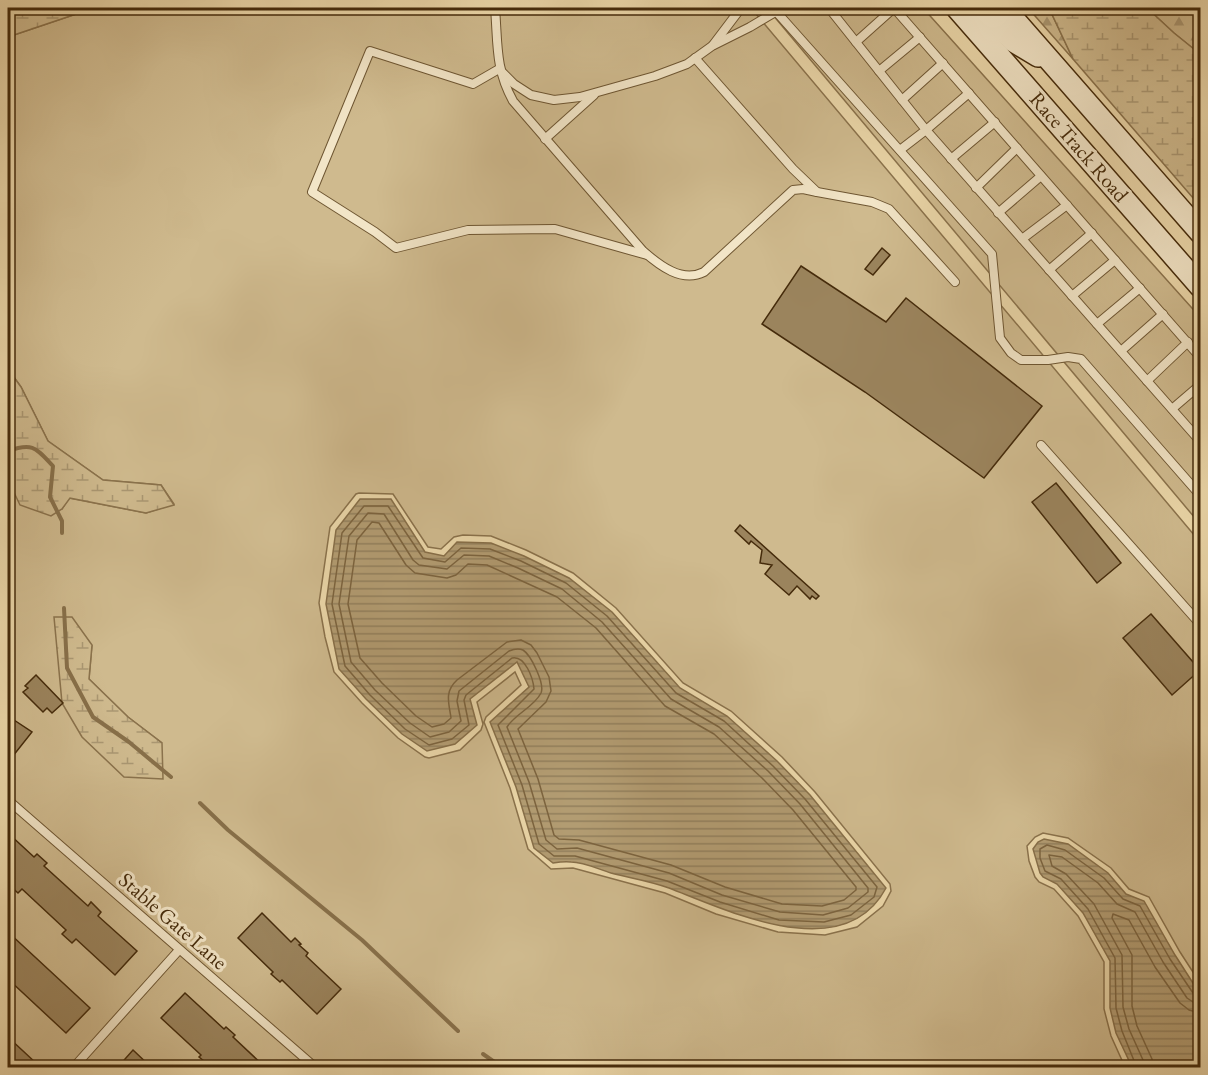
<svg xmlns="http://www.w3.org/2000/svg" width="1208" height="1075" viewBox="0 0 1208 1075" font-family="'EB Garamond',serif">
	<style>
		.green { fill: #cfba8e; stroke: #8a724c; stroke-width: 1.5; fill-rule: evenodd }
		.forest { fill: url(#forest-firs); stroke: #8a724c; stroke-width: 1.5 }
		.wetland { fill: url(#wetland-marsh); stroke: #8a724c; stroke-width: 1.5 }
		.water { fill: url(#water-rules); stroke: #876f49; stroke-width: 1.5 }
		.lines { fill: none; stroke-linecap: round; stroke-linejoin: round }
		.shore { stroke: #7c643f; stroke-width: 1.5 }
		.stream { stroke: #876f49; stroke-width: 4 }
		.building { fill: #9b845d; stroke: #452b0b; stroke-width: 1.5 }
		.lane-casing { stroke: #6e5632; stroke-width: 10 }
		.secondary-casing { stroke: #452b0b; stroke-width: 24 }
		.lane { stroke: #f2e5c7; stroke-width: 8 }
		.secondary { stroke: #f2e5c7; stroke-width: 21 }
		.labels { text-anchor: middle; stroke-width: 6; stroke-linejoin: round; paint-order: stroke }
		.street-label { font-size: 21px; fill: #452b0b; stroke: #f2e5c7 }
	</style>
	<defs>
		<pattern id="forest-firs" width="22" height="20" patternUnits="userSpaceOnUse" patternTransform="scale(1.5)"><rect width="22" height="20" fill="#cfba8e"/><path d="M5 1l3.5 6h-7zM16 11l3.5 6h-7z" fill="#aa9772"/></pattern>
		<pattern id="wetland-marsh" width="20" height="14" patternUnits="userSpaceOnUse" patternTransform="scale(1.5)"><rect width="20" height="14" fill="#cfba8e"/><path d="M1 5h8M5 5V1M11 12h8M15 12V8" fill="none" stroke="#aa9772"/></pattern>
		<pattern id="water-rules" width="6" height="5" patternUnits="userSpaceOnUse" patternTransform="scale(1.5)"><rect width="6" height="5" fill="#b39d73"/><path d="M0 2.5h6" fill="none" stroke="#93805d"/></pattern>
	</defs>
	<rect width="100%" height="100%" fill="#ebd7a9"/>
	<filter id="stains"><feTurbulence type="fractalNoise" baseFrequency=".00333" numOctaves="4"/><feColorMatrix values="0 0 0 0 .2 0 0 0 0 .09 0 0 0 0 .02 0 0 0 .5 -.17"/></filter>
	<radialGradient id="worn" r=".72"><stop offset=".6" stop-color="#630" stop-opacity="0"/><stop offset="1" stop-color="#630" stop-opacity=".3"/></radialGradient>
	<!-- green -->
	<g class="green">
		<path d="M94,8H751L1200,542V983L1180,952L1149,897L1129,889L1111,868L1068,838L1043,833L1035,837L1027,846L1029,861L1035,877L1039,882L1054,889L1078,916L1104,962V1009L1111,1036L1125,1067H8V480L62,509L69,498L146,513L174,504L161,485L103,480L48,441L21,387L8,369V37ZM359,493L393,494L428,547L441,549L454,537L463,535L491,536L526,550L573,573L616,608L683,683L731,711L782,757L815,792L890,884L891,891L883,906L857,927L825,935L778,932L716,914L665,893L573,868L551,869L528,849L510,788L484,722L486,717L521,685L515,672L477,702L483,724L481,730L460,750L429,758L425,757L398,738L362,703L334,672L325,637L319,603L330,527L356,494ZM92,645L89,679L128,717L162,743L62,703Z"/>
		<path d="M767,8H923L1200,317V524Z"/>
	</g>
	<!-- forest -->
	<g class="forest">
		<path d="M1028,8H1049L1073,59Z"/>
		<path d="M1147,8H1200V54L1174,33Z"/>
	</g>
	<!-- wetland -->
	<g class="wetland">
		<path d="M8,8H94L8,37Z"/>
		<path d="M1049,8H1147L1174,33L1200,54V206L1073,59Z"/>
		<path d="M8,369L21,387L48,441L103,480L161,485L174,505L146,513L70,498L62,509L51,516L20,505L8,480Z"/>
		<path d="M54,617H72L92,645L89,679L128,717L162,743L163,779L124,777L82,737L62,703Z"/>
	</g>
	<!-- water -->
	<g class="water">
		<path d="M360,499H391L425,552L444,556L457,542L491,543L524,556L569,578L612,612L680,688L727,716L777,761L810,795L886,888C844,967 729,911 669,888C650,881 630,878 611,873C598,869 584,862 571,862C565,861 559,862 553,863L534,848L516,787L490,722L529,687L517,662L470,699L477,725L455,744L427,751L402,734L366,699L339,669L326,604L336,530Z"/>
		<path d="M1044,839L1068,844L1108,873L1126,894L1144,901L1175,955L1200,994V1067H1132L1116,1033L1110,1008V961L1083,913L1057,884L1043,877L1040,873L1033,849L1038,842Z"/>
	</g>
	<g class="lines">
		<!-- shore -->
		<g class="shore">
			<path d="M364,506H388L423,558L445,562L461,548L490,549L521,561L566,583L607,616L676,693L724,721L773,766L805,799L877,887L874,897L851,915L824,922L779,920L720,902L667,881L575,856H554L539,844L522,785L498,725L534,689C533,678 525,655 512,658L466,695L464,700L469,725L452,739L429,745L405,729L370,695L345,666L332,604L342,533Z"/>
			<path d="M368,513L384,514L413,560L419,565L447,569L464,555L489,556L518,568L562,589L602,622L671,699L719,727L768,771L800,804L868,888V892L848,908L823,915L780,912L722,895L669,873L577,848L557,849L546,840L529,782L507,727C515,714 534,707 541,693C545,684 531,655 523,650C518,648 514,649 509,651L459,691L457,701L461,721L449,732L430,737L410,723L375,690L351,662L339,604L349,536Z"/>
			<path d="M372,522L379,523L406,565L415,573L447,578L456,575L468,564L487,565L557,597L596,628L665,706L714,734L762,778L793,810L856,887V890L844,900L822,906L782,904L725,887L671,865L579,840L559,839L554,835L538,779L518,729L546,702L551,691L549,677L537,653L531,645L521,640L507,642L457,680C444,692 449,703 451,718L444,724L432,727L416,716L382,683L360,658L348,604L357,540Z"/>
			<path d="M1137,1068L1122,1031L1116,1008L1115,958L1088,909L1061,879L1045,871L1040,858V849L1047,845L1065,850L1104,878L1123,899L1140,906L1170,959L1193,993L1200,996"/>
			<path d="M1144,1068L1143,1060L1129,1029L1123,1007L1122,955L1094,904L1066,874L1052,866L1049,855L1062,857L1098,883L1117,904L1135,912L1163,962L1187,998L1193,1002L1200,1004"/>
			<path d="M1153,1068L1152,1059L1137,1026L1132,1006V955L1112,918L1113,914L1129,920L1155,967L1180,1003L1189,1010L1200,1013"/>
		</g>
		<!-- stream -->
		<g class="stream">
			<path d="M8,332L11,347L8,361"/>
			<path d="M8,451C33,442 36,448 53,466L50,497L62,521V533"/>
			<path d="M64,608L67,668L93,717L129,742L171,777"/>
			<path d="M200,803L228,830L362,940L458,1031"/>
			<path d="M483,1054L503,1068"/>
		</g>
	</g>
	<!-- building -->
	<g class="building">
		<path d="M882,248L890,255L873,275L865,269Z"/>
		<path d="M801,266L886,322L906,298L1042,406L984,478L865,392L762,324Z"/>
		<path d="M1056,483L1121,563L1097,583L1032,502Z"/>
		<path d="M740,525L819,596L816,599L812,596L810,599L797,586L789,595L765,574L772,565L760,563L762,550L751,541L749,544L735,531Z"/>
		<path d="M1151,614L1200,670L1172,695L1123,638Z"/>
		<path d="M36,675L63,703L52,713L47,708L43,712L23,692L28,688L25,686Z"/>
		<path d="M14,720L32,732L9,761L8,740L12,734L8,729Z"/>
		<path d="M8,833L34,857L37,854L47,863L44,866L88,906L91,902L101,912L98,916L137,951L115,975L76,939L72,943L62,934L66,930L22,889L18,893L8,884L11,881L8,877Z"/>
		<path d="M262,913L291,942L295,938L301,944L299,945L308,953L306,956L341,989L317,1014L282,980L280,982L271,974L273,972L238,938Z"/>
		<path d="M8,932L90,1008L66,1033L8,979Z"/>
		<path d="M185,993L224,1029L226,1027L235,1035L233,1037L266,1068H215L210,1063L209,1065L199,1057L201,1055L161,1018Z"/>
		<path d="M8,1037L37,1064L33,1068H8Z"/>
		<path d="M133,1050L152,1068H117Z"/>
	</g>
	<g class="lines">
		<!-- lane casing -->
		<g class="lane-casing">
			<g id="lane">
				<path d="M495,8C498,44 495,68 513,101L643,251C660,266 682,283 704,272L793,190L803,189L817,192"/>
				<path d="M773,8L992,254L1000,338L1011,353L1021,360H1048L1068,357L1081,359L1200,495"/>
				<path d="M836,8L832,12L926,130L900,150"/>
				<path d="M894,8L1200,357"/>
				<path d="M856,42L894,8"/>
				<path d="M713,45L741,8"/>
				<path d="M695,58L793,169L817,192L872,202L889,209L955,282"/>
				<path d="M499,69L473,84L370,51L312,192L375,232L396,248L468,230L555,229L647,255"/>
				<path d="M500,70L514,84L531,95L554,100L580,97L655,76L687,64L712,46L750,27L782,8"/>
				<path d="M879,71L920,37"/>
				<path d="M969,93L926,130L1200,441"/>
				<path d="M902,100L943,63"/>
				<path d="M545,139L594,95"/>
				<path d="M951,159L995,122"/>
				<path d="M976,188L1017,148"/>
				<path d="M998,213L1041,176"/>
				<path d="M1022,239L1067,205"/>
				<path d="M1049,270L1092,233"/>
				<path d="M1072,296L1115,260"/>
				<path d="M1097,324L1140,288"/>
				<path d="M1121,351L1163,314"/>
				<path d="M1147,381L1188,342"/>
				<path d="M1172,409L1200,385"/>
				<path d="M1041,445L1200,624"/>
				<path d="M8,800L316,1068"/>
				<path d="M73,1068L179,950"/>
			</g>
		</g>
		<!-- secondary casing -->
		<g class="secondary-casing">
			<g id="secondary">
				<path d="M957,8L1200,286"/>
				<path d="M983,8L1013,41L1038,56"/>
				<path d="M1004,8L1200,232"/>
			</g>
		</g>
		<!-- lane -->
		<use href="#lane" class="lane"/>
		<!-- secondary -->
		<use href="#secondary" class="secondary"/>
	</g>
	<g class="labels">
		<!-- street labels -->
		<g class="street-label">
			<text transform="translate(1079 147) rotate(49)" y="7">Race Track Road</text>
			<text transform="translate(173 921) rotate(41)" y="7">Stable Gate Lane</text>
		</g>
	</g>
	<!-- margin -->
	<rect width="1208" height="1075" fill="none" stroke="#ebd7a9" stroke-width="30"/>
	<rect x="9" y="9" width="1190" height="1057" fill="none" stroke="#452b0b" stroke-width="3"/>
	<rect x="15" y="15" width="1178" height="1045" fill="none" stroke="#452b0b" stroke-width="1.5"/>
	<rect width="100%" height="100%" filter="url(#stains)"/>
	<rect width="100%" height="100%" fill="url(#worn)"/>
</svg>
